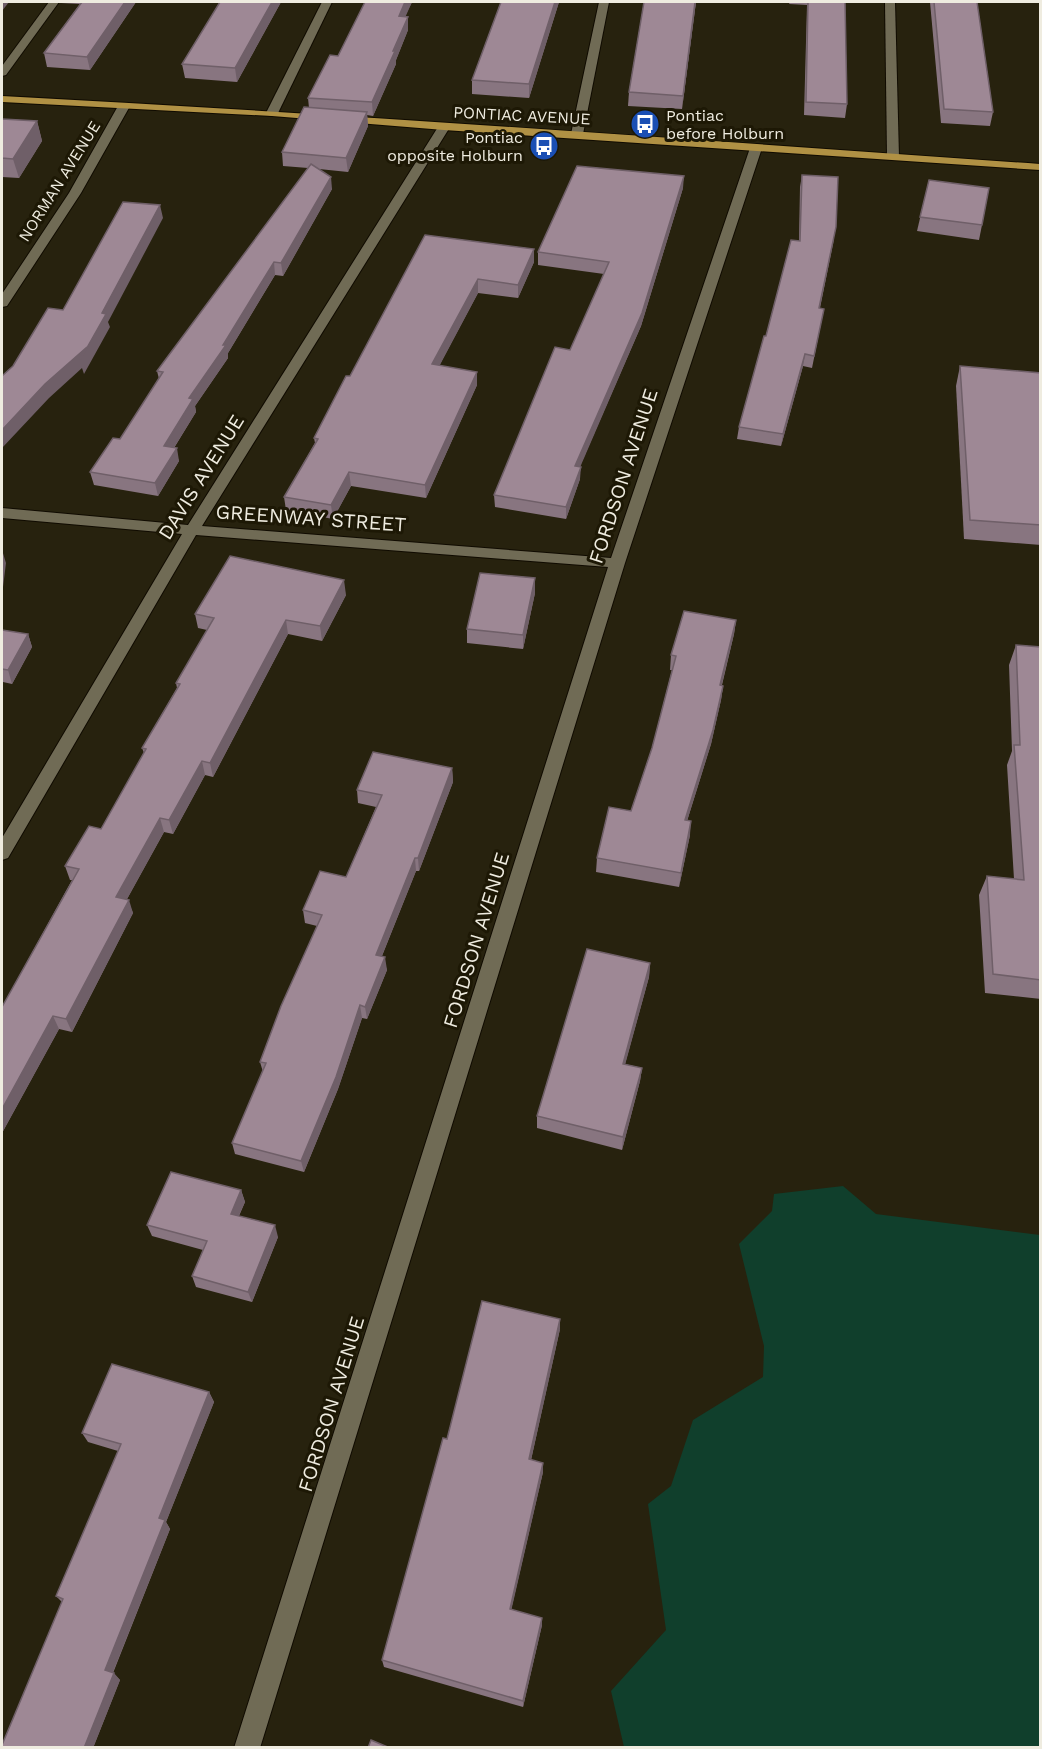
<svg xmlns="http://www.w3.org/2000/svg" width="1042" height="1749" viewBox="0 0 1042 1749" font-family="'Work Sans',sans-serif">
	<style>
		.green { fill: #103f2c }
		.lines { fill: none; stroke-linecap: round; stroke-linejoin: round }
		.minor-casing { stroke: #100b00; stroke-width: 2 }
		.major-casing { stroke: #100b00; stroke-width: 2 }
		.minor { fill: #706b55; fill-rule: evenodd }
		.major { fill: #b09144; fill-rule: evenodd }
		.wall { fill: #887580 }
		.shaded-wall { fill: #6f5f68 }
		.building { fill: #9e8895; stroke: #6f5f68; stroke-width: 1.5 }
		.labels { text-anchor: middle; stroke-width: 6; stroke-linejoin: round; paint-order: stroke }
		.far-street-label { font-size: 16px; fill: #efece0; stroke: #1d1805 }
		.far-poi-label { font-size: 16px; fill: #efece0; stroke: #1d1805; text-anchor: start }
		.street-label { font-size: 20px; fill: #efece0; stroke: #1d1805 }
	</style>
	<rect width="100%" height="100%" fill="#27220e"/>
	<!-- green -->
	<path class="green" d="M843,1186L876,1214L1040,1235V1747H624L611,1691L666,1630L648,1504L671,1486L693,1420L763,1377L764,1346L739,1244L772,1211L774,1194Z"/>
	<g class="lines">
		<!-- minor casing -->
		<g class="minor-casing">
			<g id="minor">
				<path d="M49,2H59L6,75L2,76V66Z"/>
				<path d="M322,2H332L278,113L272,116L268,115L266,113Z"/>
				<path d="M599,2H609L583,134L577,137L571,134Z"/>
				<path d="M885,2H895L899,157L893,160L887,157Z"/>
				<path d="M124,103L130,106L81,193L7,306L2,307V294L69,193L118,106Z"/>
				<path d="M444,124L450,127L202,526L611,558L750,148L756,145L762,148L625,563L260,1748H234L608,567L196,535L8,858L2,860V838L182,534L2,518V508L188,525L438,127Z"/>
			</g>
		</g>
		<!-- major casing -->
		<g class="major-casing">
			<path id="major" d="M2,96C348,114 694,140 1040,164V170L444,130L272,116L2,102Z"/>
		</g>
		<!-- minor -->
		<use href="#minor" class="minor"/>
		<!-- major -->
		<use href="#major" class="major"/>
	</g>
	<!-- wall -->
	<g class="wall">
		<path d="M60,2H136L90,70L47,67L44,53L80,4L61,3Z"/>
		<path d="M220,2H281L237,82L185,78L182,64Z"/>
		<path d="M365,2H412L405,16L408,17V30L396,60V64L373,116L367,115L368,126L348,172L319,169L332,189L283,276L275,275L228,353V358L195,406L196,412L174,448L179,461L158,496L94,485L90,472L120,439L159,379L157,371L308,168L283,166L282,152L309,108L308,98L338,56Z"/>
		<path d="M501,2H559L529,98L472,94V80Z"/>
		<path d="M644,2H696L682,109L628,106L629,92Z"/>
		<path d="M790,2H845L847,104L845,118L804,115L807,5L789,4Z"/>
		<path d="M930,2H977L993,112L990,126L941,123Z"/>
		<path d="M2,119L37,121L42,141L19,178L2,177Z"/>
		<path d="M802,175L834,239L820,308L824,309L812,368L803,366L781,446L737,439L739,427L766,336L799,241L800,187Z"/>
		<path d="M929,180L982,225L979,240L917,231Z"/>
		<path d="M683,188L641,326L580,466V479L566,519L495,507L494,495L570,350L604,274L538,265V252Z"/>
		<path d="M425,235L534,249V262L518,298L478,293L439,366L477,372V385L426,498L351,486L333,519L286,510L284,497L315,443L314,438L350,376Z"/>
		<path d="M960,366L1041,373V545L964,539L956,386Z"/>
		<path d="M535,593L523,649L467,643V629Z"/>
		<path d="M346,595L322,641L288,634L213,777L205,775L173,834L164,832L127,899L133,913L72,1032L59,1029L2,1133V1007L72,880H70L65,866L101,829L144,753L142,748L177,688L176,683L207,630L198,628L195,614Z"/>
		<path d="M736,620L734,634L722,685L723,686L721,700L711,744L687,821L690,835L679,887L596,872L597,858L631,811L652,748L672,670H670L671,655Z"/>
		<path d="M2,630L28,634L32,647L12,684L3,682L2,684Z"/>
		<path d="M1016,645L1041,647V999L985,993L979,895L987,876L1014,879L1007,765L1012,751L1009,665Z"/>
		<path d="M452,768L453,782L419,871H416L382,956L387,970L367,1019L362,1018L338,1089L304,1172L235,1154L232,1143L263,1072L260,1062L317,926L305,923L303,910L346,877L376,807L358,803L357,790Z"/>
		<path d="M650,963L649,977L625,1064L642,1068L640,1081L622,1150L537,1128V1116Z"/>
		<path d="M241,1190L245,1202L239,1216L278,1237L252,1302L196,1287L192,1276L203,1250L152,1236L147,1225Z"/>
		<path d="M560,1329L531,1460L543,1472L511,1610L542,1625L523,1707L384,1667L382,1660L447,1439Z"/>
		<path d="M209,1392L214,1402L166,1522L170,1529L113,1673L120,1680L93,1748L62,1602L56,1596L118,1451L88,1442L82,1433Z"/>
	</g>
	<!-- shaded-wall -->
	<g class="shaded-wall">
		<path d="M2,2H9L2,11Z"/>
		<path d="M125,2H136L90,70L87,57Z"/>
		<path d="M272,2H281L237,82L235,68Z"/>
		<path d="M405,2H412L400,29L399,16Z"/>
		<path d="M555,2H559L529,98V84Z"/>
		<path d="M695,2H696L682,109L683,96Z"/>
		<path d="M408,17V30L396,60V64L373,116L372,102Z"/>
		<path d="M367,112L368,126L348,172L346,158Z"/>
		<path d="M37,121L42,141L19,178L13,159Z"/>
		<path d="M684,176L683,188L641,326L575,479V466Z"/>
		<path d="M331,177L332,189L283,276L281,263Z"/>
		<path d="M160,205L163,218L108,322L110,327L84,374L82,368L49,398L2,448V430L102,313Z"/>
		<path d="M534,249V262L518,298V285Z"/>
		<path d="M274,262L275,275L228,353V358L195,406L196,412L167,459L164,446L189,398Z"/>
		<path d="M478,279V293L433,378L432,364Z"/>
		<path d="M805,354L803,366L781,446L783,434Z"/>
		<path d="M477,372V385L426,498L425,485Z"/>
		<path d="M177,448L179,461L158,496L155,483Z"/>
		<path d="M581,467L580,479L566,519V507Z"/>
		<path d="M349,472L351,486L333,519L331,505Z"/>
		<path d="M2,550L6,563L3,587L2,584Z"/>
		<path d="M535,578V593L523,649V635Z"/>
		<path d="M344,580L346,595L322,641L320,626Z"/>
		<path d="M286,620L288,634L213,777L210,763Z"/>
		<path d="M736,620L734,634L718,700L720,685Z"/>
		<path d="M28,634L32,647L12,684L8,670Z"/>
		<path d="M723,686L721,700L711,744L683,834L685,820Z"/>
		<path d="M202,761L205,775L173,834L169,820Z"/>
		<path d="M452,768L453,782L419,871L418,858Z"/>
		<path d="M160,818L164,832L121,910L116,897Z"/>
		<path d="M691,821L690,835L679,887L681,873Z"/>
		<path d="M415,858L416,871L377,968L376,955Z"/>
		<path d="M129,900L133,913L72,1032L66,1019Z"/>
		<path d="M385,957L387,970L367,1019L365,1007Z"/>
		<path d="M650,963L649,977L622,1076L623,1064Z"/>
		<path d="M360,1005L362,1018L338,1089L304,1172L301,1161Z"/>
		<path d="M53,1016L59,1029L2,1133V1109Z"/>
		<path d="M642,1068L640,1081L622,1150L623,1137Z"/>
		<path d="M241,1190L245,1202L234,1226L231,1214Z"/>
		<path d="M275,1225L278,1237L252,1302L248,1292Z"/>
		<path d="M560,1319V1329L529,1469V1459Z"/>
		<path d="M209,1392L214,1402L166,1522L170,1529L111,1677L105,1670L159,1518Z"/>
		<path d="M543,1463V1472L510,1616V1609Z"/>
		<path d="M542,1618V1625L523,1707V1701Z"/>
		<path d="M114,1673L120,1680L93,1748H84Z"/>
	</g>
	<!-- building -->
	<g class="building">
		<path d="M82,2H125L87,57L44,53Z"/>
		<path d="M220,2H272L235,68L182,64Z"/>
		<path d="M365,2H405L399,16L408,17L393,51H395L372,102L308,98L330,55L338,56Z"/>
		<path d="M501,2H555L529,84L472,80Z"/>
		<path d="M644,2H695L683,96L629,92Z"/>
		<path d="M808,2H845L847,104L806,102Z"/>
		<path d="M934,2H977L993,112L944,109Z"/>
		<path d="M304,107L367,112L346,158L282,152Z"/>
		<path d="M2,119L37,121L13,159L2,158Z"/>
		<path d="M311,164L331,177L281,263L274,262L223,345H226L189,398L193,399L164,446L177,448L155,483L90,472L113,438L120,439L163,372L157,371Z"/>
		<path d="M577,166L684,176L642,313L575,466L581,467L566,507L494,495L555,347L570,350L609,262L538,252Z"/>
		<path d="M802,175L838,177L836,227L819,308L824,309L814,356L805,354L783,434L739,427L764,336H766L791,240L800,241Z"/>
		<path d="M929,180L989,188L982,225L920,217Z"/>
		<path d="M123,202L160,205L102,313L106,314L80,360L87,347L45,384L2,430V376L13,366L48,308L63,310Z"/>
		<path d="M425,235L534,249L518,285L478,279L432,364L477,372L425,485L349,472L331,505L284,497L318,439L314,438L346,376H350Z"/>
		<path d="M960,366L1041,373V525L970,520Z"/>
		<path d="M230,556L344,580L320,626L286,620L210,763L202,761L169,820L160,818L116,897L129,900L66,1019L53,1016L2,1109V1007L79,869L65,866L89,826L101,829L146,749L142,748L180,684L176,683L214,618L195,614Z"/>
		<path d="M480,573L535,578L523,635L467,629Z"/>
		<path d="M684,611L736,620L720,685L723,686L713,730L685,820L691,821L681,873L597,858L609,807L631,811L652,748L676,656L671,655Z"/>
		<path d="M2,630L28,634L8,670L2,669Z"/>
		<path d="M1016,645L1041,647V980L993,974L987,876L1024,880L1014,745H1020Z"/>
		<path d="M373,752L452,768L418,858H415L376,955L385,957L365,1007L360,1005L336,1077L301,1161L232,1143L266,1063L260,1062L281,1006L322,915L303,910L320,871L346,877L382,795L357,790Z"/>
		<path d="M587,949L650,963L623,1064L642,1068L623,1137L537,1116Z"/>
		<path d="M171,1172L241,1190L231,1214L275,1225L248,1292L192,1276L207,1241L147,1225Z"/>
		<path d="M482,1301L560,1319L529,1459L543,1463L510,1609L542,1618L523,1701L382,1660L443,1438L447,1439Z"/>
		<path d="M112,1364L209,1392L159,1518L165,1520L105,1670L114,1673L84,1748H3L2,1747V1745L63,1599L56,1596L121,1444L82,1433Z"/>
		<path d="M371,1740L390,1748H368Z"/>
	</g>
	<!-- icons -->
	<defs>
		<g id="bus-disc" transform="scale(1.5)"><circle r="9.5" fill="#1a4fb4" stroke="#1d1805"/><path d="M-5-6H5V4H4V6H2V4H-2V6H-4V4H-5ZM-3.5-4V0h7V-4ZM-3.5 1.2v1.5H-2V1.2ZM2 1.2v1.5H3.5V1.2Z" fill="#fff"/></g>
	</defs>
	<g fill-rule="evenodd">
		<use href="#bus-disc" x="645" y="124"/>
		<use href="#bus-disc" x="544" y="146"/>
	</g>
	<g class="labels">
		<!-- far-street labels -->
		<g class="far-street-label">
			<text transform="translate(522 115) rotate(3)" y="6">PONTIAC AVENUE</text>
			<text transform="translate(59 181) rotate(-58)" y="6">NORMAN AVENUE</text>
		</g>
		<!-- far-poi labels -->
		<g class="far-poi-label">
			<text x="666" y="121">Pontiac<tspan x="666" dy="18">before Holburn</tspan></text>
			<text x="523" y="143" text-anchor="end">Pontiac<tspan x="523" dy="18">opposite Holburn</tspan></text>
		</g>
		<!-- street labels -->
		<g class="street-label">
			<text transform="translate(623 476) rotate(-72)" y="7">FORDSON AVENUE</text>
			<text transform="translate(201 477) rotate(-58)" y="7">DAVIS AVENUE</text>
			<text transform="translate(311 518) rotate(4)" y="7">GREENWAY STREET</text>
			<text transform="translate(476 940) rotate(-73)" y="7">FORDSON AVENUE</text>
			<text transform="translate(331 1404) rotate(-73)" y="7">FORDSON AVENUE</text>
		</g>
	</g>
	<!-- border -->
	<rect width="1042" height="1749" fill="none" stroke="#efece0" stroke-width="6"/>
</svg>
